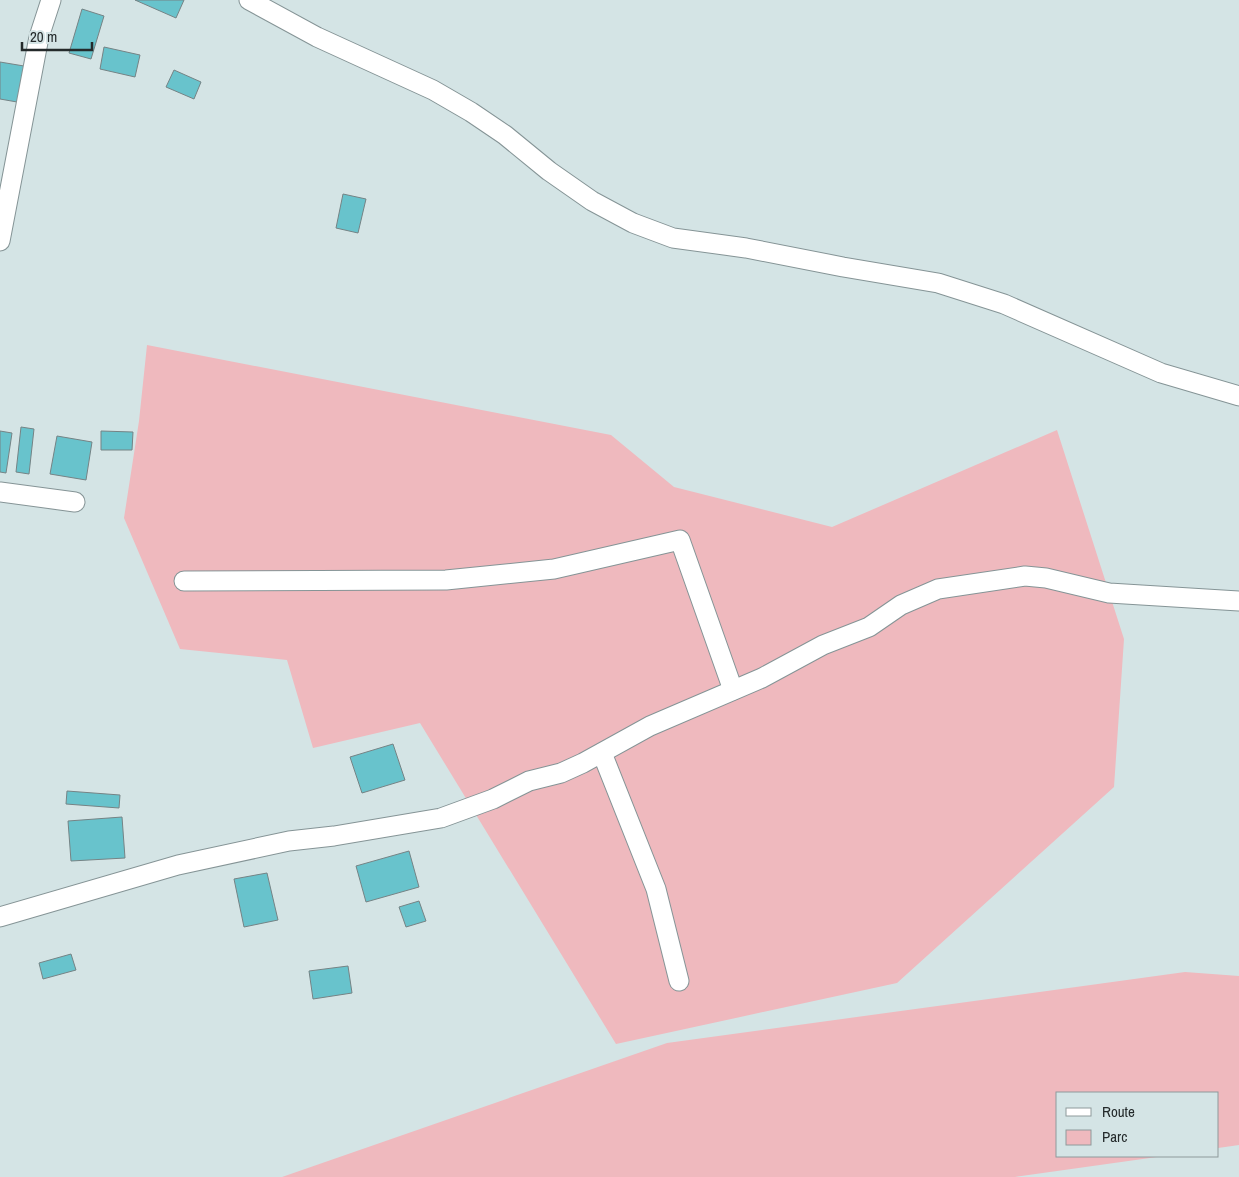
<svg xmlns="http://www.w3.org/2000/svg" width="1239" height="1177" viewBox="0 0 1239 1177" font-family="'Archivo Narrow',sans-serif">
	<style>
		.green { fill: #efb9be }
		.building { fill: #68c3cc; stroke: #758385 }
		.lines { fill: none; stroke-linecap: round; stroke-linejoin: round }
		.street-casing { stroke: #859496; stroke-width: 21 }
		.street { stroke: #fff; stroke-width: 19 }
	</style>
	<rect width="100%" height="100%" fill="#d4e4e5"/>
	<!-- green -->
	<g class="green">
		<path d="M147,345L611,435L674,487L832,527L1057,430L1124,639L1114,787L897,983L616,1044L420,723L313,748L287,660L180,649L124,518L139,421Z"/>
		<path d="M1185,972L1239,976V1145L1218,1148V1093H1058V1156H1164L1015,1177H282L667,1043Z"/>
	</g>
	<!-- building -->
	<g class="building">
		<path d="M135,0H184L176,18Z"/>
		<path d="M82,9L104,16L91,59L69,53Z"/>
		<path d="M104,47L140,55L135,77L100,69Z"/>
		<path d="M0,62L24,66L17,102L0,99Z"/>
		<path d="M174,70L201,82L194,99L166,87Z"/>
		<path d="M343,194L366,199L358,233L336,228Z"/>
		<path d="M21,427L34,429L29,474L16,472Z"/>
		<path d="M0,431L12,433L6,473L0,472Z"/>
		<path d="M101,431L133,432L132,450H101Z"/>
		<path d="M57,436L92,442L86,480L50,474Z"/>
		<path d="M393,744L405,780L362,793L350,757Z"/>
		<path d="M67,791L120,795L119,808L66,804Z"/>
		<path d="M122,817L125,858L71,861L68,821Z"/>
		<path d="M409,851L419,887L366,902L356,866Z"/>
		<path d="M267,873L278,920L244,927L234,879Z"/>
		<path d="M419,901L426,921L406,927L399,907Z"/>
		<path d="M71,954L76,970L43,979L39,963Z"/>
		<path d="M348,966L352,993L313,999L309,971Z"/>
	</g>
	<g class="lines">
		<!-- street casing -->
		<g class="street-casing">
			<g id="street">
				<path d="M249,0L317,37L433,90L471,112L505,135L549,171L592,201L633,223L673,238L746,248L843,267L938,283L1004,304L1161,373L1239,396"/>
				<path d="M0,241L39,37L51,0"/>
				<path d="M0,492L75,502"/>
				<path d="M184,581L446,580L554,569L680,540L733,690"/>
				<path d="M602,753L656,889L679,981"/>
				<path d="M0,917L178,865L289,841L334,836L441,818L493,799L529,781L561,773L583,763L650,726L762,678L823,645L869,627L901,605L938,589L1025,576L1046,578L1109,593L1239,601"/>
			</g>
		</g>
		<!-- street -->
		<use href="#street" class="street"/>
	</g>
	<!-- legend -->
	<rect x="1056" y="1092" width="162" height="65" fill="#d4e4e5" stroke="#8e9a9b"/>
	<rect x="1066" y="1108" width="25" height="8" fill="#ffffff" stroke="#8e9a9b"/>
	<text x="1102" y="1117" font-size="15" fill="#242a2b">Route</text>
	<rect x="1066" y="1130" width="25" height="15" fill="#efb9be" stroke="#8e9a9b"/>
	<text x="1102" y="1142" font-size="15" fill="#242a2b">Parc</text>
	<!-- scale -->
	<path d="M22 42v8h70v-8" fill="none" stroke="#242a2b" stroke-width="2.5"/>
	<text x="30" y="42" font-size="15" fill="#242a2b" stroke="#d4e4e5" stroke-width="4" paint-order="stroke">20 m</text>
</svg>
